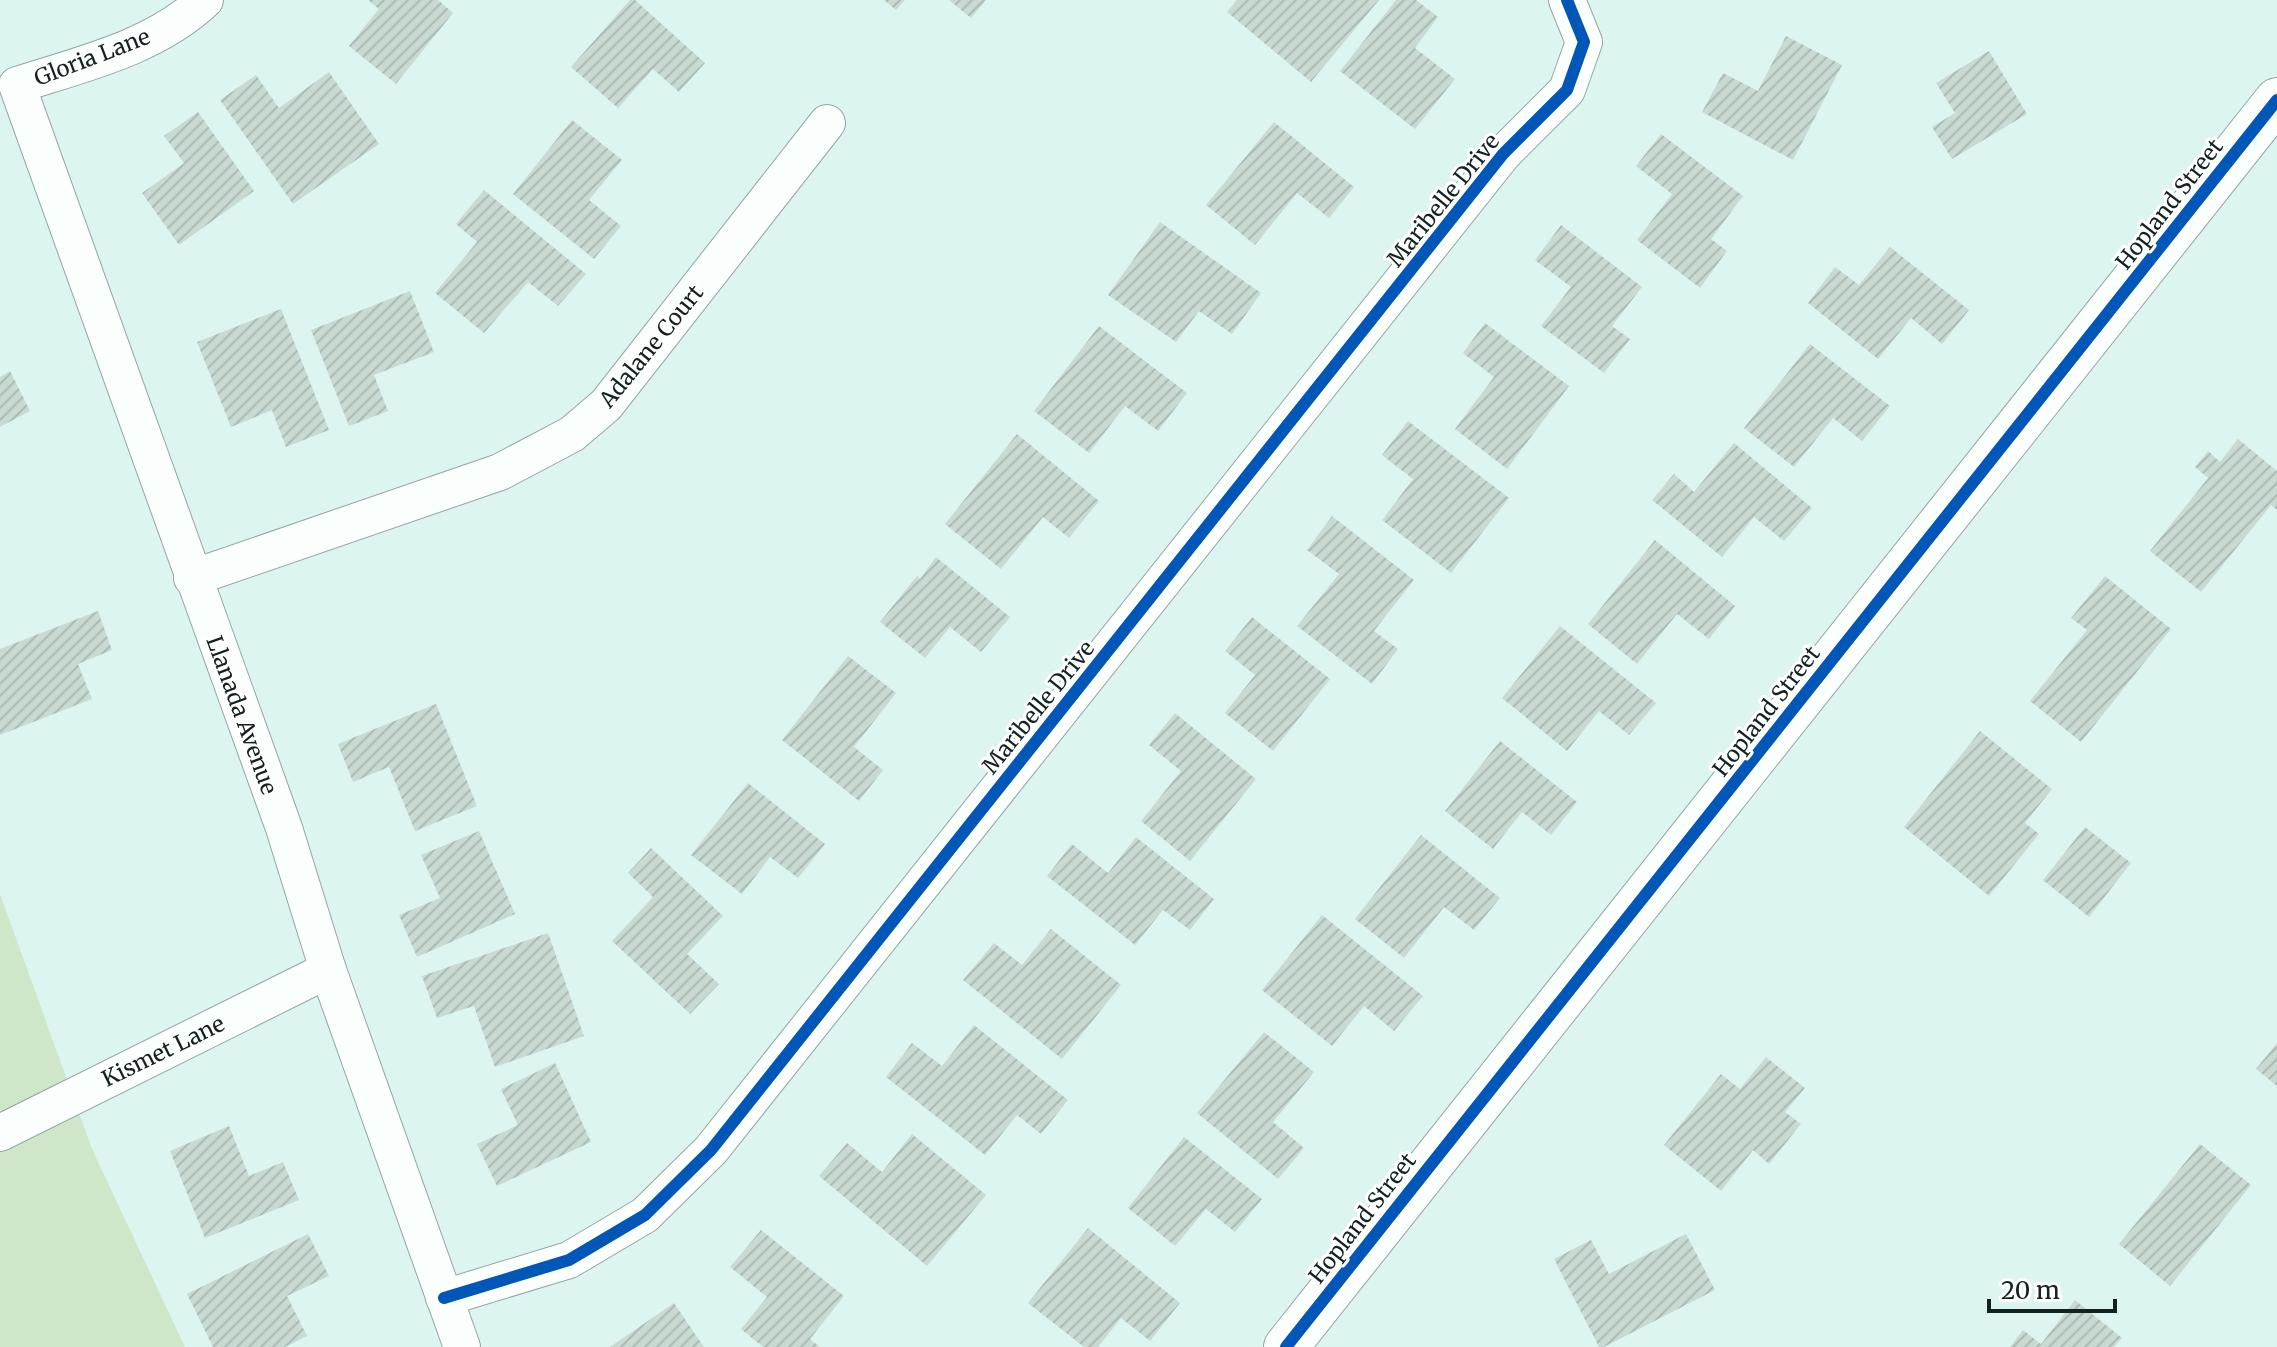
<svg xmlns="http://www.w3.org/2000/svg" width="2277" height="1347" viewBox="0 0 2277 1347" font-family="Merriweather,serif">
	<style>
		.green { fill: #cfe7c8 }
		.building { fill: url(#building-hatch) }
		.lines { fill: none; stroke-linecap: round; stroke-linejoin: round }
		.minor-casing { stroke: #94a6a3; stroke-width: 38 }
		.tertiary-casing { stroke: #94a6a3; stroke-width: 46 }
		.minor { stroke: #fafefd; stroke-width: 36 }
		.tertiary { stroke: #fafefd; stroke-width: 44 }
		.cycleway-casing { stroke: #fff; stroke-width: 17 }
		.cycleway { stroke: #0057b8; stroke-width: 12 }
		.labels { text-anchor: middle; stroke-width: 6; stroke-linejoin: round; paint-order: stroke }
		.street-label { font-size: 22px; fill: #122220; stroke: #fff }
	</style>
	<defs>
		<pattern id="building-hatch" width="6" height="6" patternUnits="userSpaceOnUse" patternTransform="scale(2)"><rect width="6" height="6" fill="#c9dad3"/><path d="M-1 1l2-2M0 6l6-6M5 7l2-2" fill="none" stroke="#acbbb5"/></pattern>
	</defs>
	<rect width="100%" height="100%" fill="#ddf5f0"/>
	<!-- green -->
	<path class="green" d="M0,894L92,1149L185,1347H0Z"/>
	<!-- building -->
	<g class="building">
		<path d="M368,0H438L453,13L396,84L349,46L379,9Z"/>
		<path d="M630,0H635L705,63L679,92L653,69L618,108L571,67Z"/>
		<path d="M884,0H905L896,10Z"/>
		<path d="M949,0H986L971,18Z"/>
		<path d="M1237,0H1379L1311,82L1227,12Z"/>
		<path d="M1396,0H1416L1438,17L1415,48L1455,79L1415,129L1340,71Z"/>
		<path d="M1786,36L1842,65L1793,160L1702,112L1723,73L1758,91Z"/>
		<path d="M1989,51L2027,114L1952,159L1932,127L1955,113L1936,83Z"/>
		<path d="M329,72L379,144L293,204L220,100L256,75L279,108Z"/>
		<path d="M198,112L254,191L179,245L142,193L184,163L164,136Z"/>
		<path d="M572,120L622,160L589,200L621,226L594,259L513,194Z"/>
		<path d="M1274,122L1354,187L1329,218L1297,193L1255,245L1206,205Z"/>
		<path d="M1661,134L1743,196L1711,239L1727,251L1700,288L1637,240L1672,194L1636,166Z"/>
		<path d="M484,190L586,274L558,306L528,282L484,333L435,293L477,242L456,224Z"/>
		<path d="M1160,222L1261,293L1232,334L1199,311L1176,342L1108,295Z"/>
		<path d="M1561,225L1642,287L1612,326L1630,339L1604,373L1541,326L1571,287L1535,260Z"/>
		<path d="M1890,247L1969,310L1942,344L1911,318L1878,359L1808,303L1835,267L1859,285Z"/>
		<path d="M410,291L434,352L374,375L388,411L349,426L311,330Z"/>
		<path d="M281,309L329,430L286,447L272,410L231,427L197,342Z"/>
		<path d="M1485,323L1569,386L1507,469L1455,429L1494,377L1463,353Z"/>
		<path d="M1099,326L1187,393L1158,431L1125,406L1089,453L1034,411Z"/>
		<path d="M1810,344L1890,406L1862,441L1833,418L1794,467L1744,428Z"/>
		<path d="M10,371L30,411L0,427V377Z"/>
		<path d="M1408,421L1509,498L1451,573L1382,520L1413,479L1382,455Z"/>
		<path d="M1017,434L1099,501L1069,538L1043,517L1001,569L945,524Z"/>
		<path d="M2238,439L2277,471V510L2271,505L2201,592L2150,551L2208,478L2195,467L2208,451L2220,462Z"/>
		<path d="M1734,443L1812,508L1784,541L1754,517L1722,557L1652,500L1674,474L1694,492Z"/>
		<path d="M1332,516L1414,580L1374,631L1398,649L1372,684L1297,626L1339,574L1307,550Z"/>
		<path d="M1655,540L1735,606L1709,639L1677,614L1637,664L1588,624Z"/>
		<path d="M936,557L1010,617L981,652L950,627L925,658L880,622L917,576L920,579Z"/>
		<path d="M2105,576L2171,629L2081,742L2030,701L2087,630L2071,618Z"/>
		<path d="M98,611L112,650L78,664L92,699L0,735V649Z"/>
		<path d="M1252,617L1330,679L1273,751L1225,713L1255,675L1225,651Z"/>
		<path d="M1560,626L1656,703L1629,735L1599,711L1567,751L1502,698Z"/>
		<path d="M848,656L896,693L854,747L883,770L859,801L782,740Z"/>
		<path d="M436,704L477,806L415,831L389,767L353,782L338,744Z"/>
		<path d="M1175,713L1256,779L1190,861L1141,821L1181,771L1149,745Z"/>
		<path d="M1980,731L2052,789L2025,823L2039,834L1989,896L1904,827Z"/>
		<path d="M1500,741L1577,802L1551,835L1522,812L1493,849L1445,811Z"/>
		<path d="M748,783L825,844L798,878L770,857L742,894L691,855Z"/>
		<path d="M2085,827L2131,863L2089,917L2043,880Z"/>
		<path d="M479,831L515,914L417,957L399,915L440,898L421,855Z"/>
		<path d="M1421,835L1500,898L1474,930L1444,907L1404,958L1355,919Z"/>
		<path d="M1136,837L1214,899L1190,930L1163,910L1135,945L1047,876L1072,844L1108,873Z"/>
		<path d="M651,848L723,916L687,954L719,984L690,1014L612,941L653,897L628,873Z"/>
		<path d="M1322,915L1423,996L1394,1031L1364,1006L1332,1046L1262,990Z"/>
		<path d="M1051,929L1121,985L1062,1059L963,980L994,943L1022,965Z"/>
		<path d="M548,933L584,1036L495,1067L474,1006L437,1018L422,976Z"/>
		<path d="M974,1025L1068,1100L1041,1134L1017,1115L985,1155L886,1077L912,1043L942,1066Z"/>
		<path d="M1264,1032L1314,1072L1273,1122L1304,1148L1278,1179L1197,1113Z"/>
		<path d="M2277,1043V1086L2256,1069Z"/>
		<path d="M1766,1057L1805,1088L1785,1112L1801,1124L1769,1164L1753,1150L1721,1191L1664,1145L1721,1074L1740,1089Z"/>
		<path d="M555,1063L591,1142L497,1186L477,1144L518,1125L501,1089Z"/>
		<path d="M229,1126L249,1176L283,1162L299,1200L205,1238L170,1151Z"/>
		<path d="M912,1134L986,1195L927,1266L819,1176L847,1143L882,1172Z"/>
		<path d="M1184,1137L1262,1199L1235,1232L1206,1209L1175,1246L1128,1208Z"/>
		<path d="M2200,1144L2251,1185L2170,1286L2119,1244Z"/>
		<path d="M1088,1228L1180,1303L1150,1341L1121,1318L1098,1347H1084L1028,1303Z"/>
		<path d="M761,1230L844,1296L810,1339L820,1347H763L741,1329L767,1297L730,1267Z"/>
		<path d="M308,1234L329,1276L287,1296L307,1336L285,1347H213L187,1294Z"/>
		<path d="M1686,1234L1715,1290L1604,1347H1599L1554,1259L1591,1240L1609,1274Z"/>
		<path d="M2075,1300L2122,1338L2114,1347H2010L2023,1330L2041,1344Z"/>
		<path d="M674,1303L704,1347H610Z"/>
	</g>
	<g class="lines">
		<!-- minor casing -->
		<g class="minor-casing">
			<g id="minor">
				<path d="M205,0C154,48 82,64 17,85L284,828L328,970L462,1347"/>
				<path d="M192,578L500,472L572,434L606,405L827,123"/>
				<path d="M0,1133L328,970"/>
				<path d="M444,1298L569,1260L645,1215L711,1150L1503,154L1567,90L1584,42L1567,0"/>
			</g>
		</g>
		<!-- tertiary casing -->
		<g class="tertiary-casing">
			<path id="tertiary" d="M1286,1347L2277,100"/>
		</g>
		<!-- minor -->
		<use href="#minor" class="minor"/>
		<!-- tertiary -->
		<use href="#tertiary" class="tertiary"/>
		<!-- cycleway casing -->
		<g class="cycleway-casing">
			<g id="cycleway">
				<path d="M444,1298L569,1260L645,1215L711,1150L1503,154L1567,90L1584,42L1567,0"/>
				<path d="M1286,1347L2277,100"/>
			</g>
		</g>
		<!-- cycleway -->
		<use href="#cycleway" class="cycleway"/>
	</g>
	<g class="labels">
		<!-- street labels -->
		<g class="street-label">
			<text transform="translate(92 57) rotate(-21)" y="8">Gloria Lane</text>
			<text transform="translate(1443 200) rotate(-51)" y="8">Maribelle Drive</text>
			<text transform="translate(2169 204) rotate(-52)" y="8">Hopland Street</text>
			<text transform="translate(651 346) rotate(-51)" y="8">Adalane Court</text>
			<text transform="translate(1038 707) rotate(-51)" y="8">Maribelle Drive</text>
			<text transform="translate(1766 711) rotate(-52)" y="8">Hopland Street</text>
			<text transform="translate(242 715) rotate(70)" y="8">Llanada Avenue</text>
			<text transform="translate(163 1051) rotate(-26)" y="8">Kismet Lane</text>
			<text transform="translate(1362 1218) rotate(-52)" y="8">Hopland Street</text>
		</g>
	</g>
	<!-- scale -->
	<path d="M1989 1299v12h126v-12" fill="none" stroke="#122220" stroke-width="4"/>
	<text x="2001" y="1299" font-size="24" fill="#122220" stroke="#ffffff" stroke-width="6" paint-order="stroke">20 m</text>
</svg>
